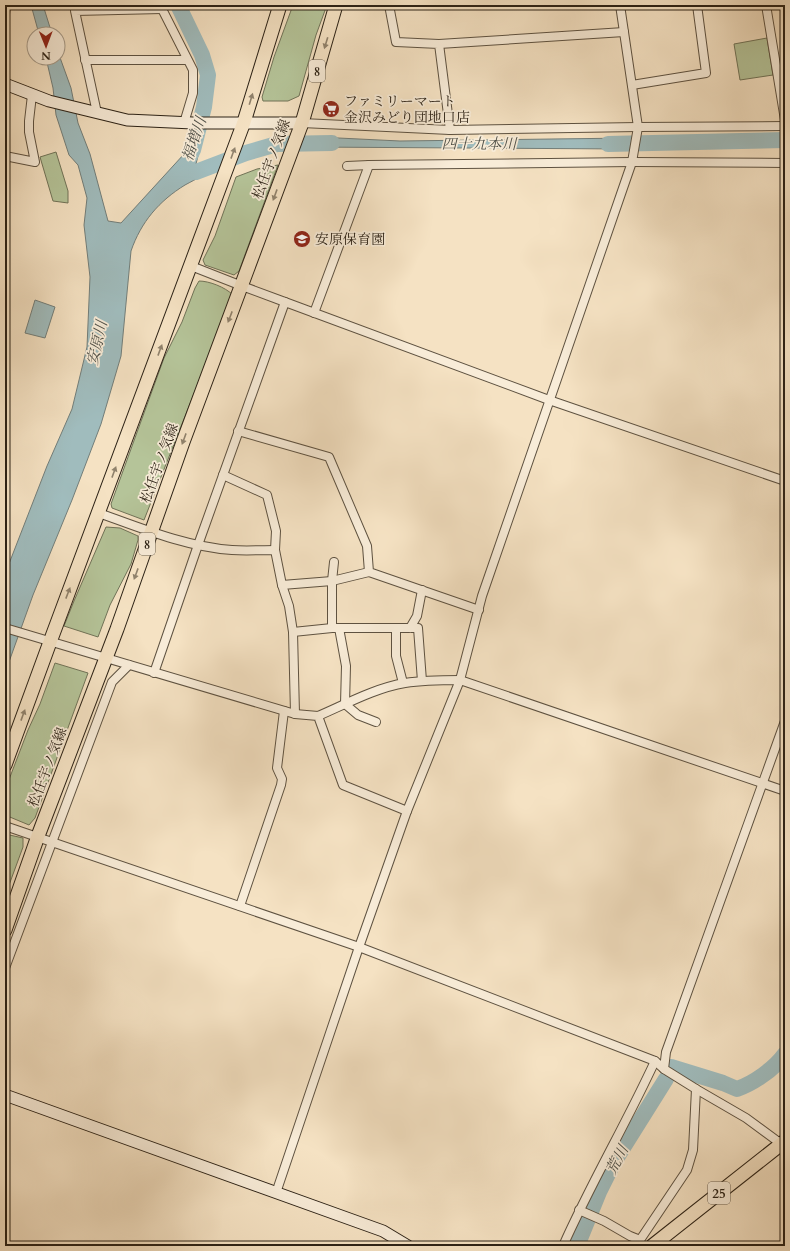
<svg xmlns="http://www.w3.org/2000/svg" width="790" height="1251" viewBox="0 0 790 1251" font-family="Cardo,'Noto Serif JP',serif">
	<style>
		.green { fill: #b5c499; stroke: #707358 }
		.water { fill: #a0bcbd; stroke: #727e7a }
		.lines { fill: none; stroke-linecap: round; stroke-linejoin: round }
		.river { stroke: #a0bcbd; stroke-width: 16 }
		.street-casing { stroke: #5e5241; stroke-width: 10 }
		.secondary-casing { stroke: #2c2216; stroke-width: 13 }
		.primary-casing { stroke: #2c2216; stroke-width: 15 }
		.street { stroke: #f8ecd8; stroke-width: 8 }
		.secondary { stroke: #f8ecd8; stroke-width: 11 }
		.primary { stroke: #f5e2c3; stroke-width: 13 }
		.oneway { fill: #90826c }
		.labels { text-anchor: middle; stroke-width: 3.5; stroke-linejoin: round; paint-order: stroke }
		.shield { fill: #f8ecd8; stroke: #695f50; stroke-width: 1 }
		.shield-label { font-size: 13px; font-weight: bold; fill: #2c2216 }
		.poi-label { font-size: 14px; fill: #2c2216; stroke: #f8ecd8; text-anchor: start }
		.street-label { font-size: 14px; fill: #2c2216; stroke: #f8ecd8 }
		.water-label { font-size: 15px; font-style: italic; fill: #4f5048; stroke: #f8ecd8 }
	</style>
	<rect width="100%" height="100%" fill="#f5e2c3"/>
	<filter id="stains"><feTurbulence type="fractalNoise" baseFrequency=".005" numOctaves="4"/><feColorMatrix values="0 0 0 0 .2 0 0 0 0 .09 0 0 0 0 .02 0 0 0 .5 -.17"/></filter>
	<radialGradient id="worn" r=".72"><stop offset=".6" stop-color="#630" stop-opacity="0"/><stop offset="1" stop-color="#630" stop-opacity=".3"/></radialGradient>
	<!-- green -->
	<g class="green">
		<path d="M293,5H327L316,35L299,96L288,101H263L262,97L274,57Z"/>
		<path d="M767,38L773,75L740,80L734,44Z"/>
		<path d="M56,152L68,191V203L53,201L40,157Z"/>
		<path d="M278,165L239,271L234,275L205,265L203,260L215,236L236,177L257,169Z"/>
		<path d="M199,281C209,281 225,287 233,295L144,520L112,508L111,504L164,358L182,322L195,288Z"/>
		<path d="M106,527L120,528L138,536V540L131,564L110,605L98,637L64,626L74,601Z"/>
		<path d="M55,663L88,673L35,818L29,825L5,815V790L28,730L40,704Z"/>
		<path d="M5,834L23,838V847L5,896Z"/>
	</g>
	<!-- water -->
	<g class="water">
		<path d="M31,5H43L52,34H39Z"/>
		<path d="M58,52L71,88L78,123L90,154L108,221L121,223L195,142L193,137L203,135L196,164L200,167L212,160L216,165C207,174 196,179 185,185C159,201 141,222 131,251L121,356L101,424L72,500L33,595L5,673V574L47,466L72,409L87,347L90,277L84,225L87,198L78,165L69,155L56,115L53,88L46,58H58Z"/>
		<path d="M318,137L400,141L630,138L626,149L307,147Z"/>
		<path d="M285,140L286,148L245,158L243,151L245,148L273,141Z"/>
		<path d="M35,300L55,307L45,338L25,333Z"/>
	</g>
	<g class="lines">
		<!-- river -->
		<g class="river">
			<path d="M178,5L202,55L208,75L204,107L193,150L190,156"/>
			<path d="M608,144L785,140"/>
			<path d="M196,172L246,153L277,144L332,143"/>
			<path d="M671,1067L723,1083L737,1089C754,1083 774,1069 785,1054"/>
			<path d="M577,1246L599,1192L614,1162L666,1079"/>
		</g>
		<!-- street casing -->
		<g class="street-casing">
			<g id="street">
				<path d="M160,5L193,70V93L184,123"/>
				<path d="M389,5L396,42L439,44L450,130"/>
				<path d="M766,5L785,120"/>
				<path d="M5,14L6,5"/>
				<path d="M439,44L624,32"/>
				<path d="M85,60H187"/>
				<path d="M632,85L706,73L697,5"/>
				<path d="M97,113L75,11L162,9"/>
				<path d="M302,123L450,130L638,127L785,126"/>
				<path d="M5,156L35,162L29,132V121L32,95"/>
				<path d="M347,166L369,165"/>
				<path d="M285,302L549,400L785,481"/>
				<path d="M314,313L369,165L632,162L785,163"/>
				<path d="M238,431L329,457L367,546L369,572L479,610"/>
				<path d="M223,475L267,495L276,531L275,550"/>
				<path d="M99,513C141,528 187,547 232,550C246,551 260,550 275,550L282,585L289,606L293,632L295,714"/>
				<path d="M282,585L332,581L369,572"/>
				<path d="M5,628L295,714L318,716L343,785L407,811L358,950L276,1193"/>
				<path d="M332,628V581L334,562"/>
				<path d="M339,628L346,666L345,704L358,715L376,722"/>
				<path d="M396,628V656L403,683"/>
				<path d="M410,628L417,616L422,590"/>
				<path d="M293,632L332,628H418L422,681"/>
				<path d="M154,673L198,545L285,302L242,286L191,266"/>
				<path d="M318,716C346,704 375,688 405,683C424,680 441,680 460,680L785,791"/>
				<path d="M407,811L460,680L482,596L632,162L638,127L620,5"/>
				<path d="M5,826L359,947L655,1061L664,1069"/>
				<path d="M240,906L281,785L282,779L277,768L284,711"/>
				<path d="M5,968L112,682L129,665"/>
				<path d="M696,1089L746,1118L784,1146"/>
				<path d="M579,1210L604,1221L630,1236L640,1240"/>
				<path d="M563,1246C591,1183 626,1124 655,1061"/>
				<path d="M638,1246L640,1240L687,1170L693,1150L696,1089L664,1069L666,1052L785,721"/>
			</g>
		</g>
		<!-- secondary casing -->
		<g class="secondary-casing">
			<g id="secondary">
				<path d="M5,84L49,101L127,120L193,123H302"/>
				<path d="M5,1095L383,1231L408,1246"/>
			</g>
		</g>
		<!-- primary casing -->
		<g class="primary-casing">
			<g id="primary">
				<path d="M5,765L50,642L244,122L280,5"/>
				<path d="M5,930L38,836L117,629L183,442L302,123L336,5"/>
				<path d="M652,1246L785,1141"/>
			</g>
		</g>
		<!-- street -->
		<use href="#street" class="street"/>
		<!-- secondary -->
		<use href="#secondary" class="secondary"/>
		<!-- primary -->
		<use href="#primary" class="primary"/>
	</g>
	<!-- one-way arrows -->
	<defs><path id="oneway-solid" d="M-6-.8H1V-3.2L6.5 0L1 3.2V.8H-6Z"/></defs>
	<g class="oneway">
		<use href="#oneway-solid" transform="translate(326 43) rotate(107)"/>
		<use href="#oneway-solid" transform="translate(251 99) rotate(-73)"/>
		<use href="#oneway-solid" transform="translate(233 153) rotate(-70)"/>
		<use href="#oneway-solid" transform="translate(275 195) rotate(110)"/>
		<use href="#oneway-solid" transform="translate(230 317) rotate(111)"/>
		<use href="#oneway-solid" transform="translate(160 350) rotate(-70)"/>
		<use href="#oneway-solid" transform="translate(184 439) rotate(110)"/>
		<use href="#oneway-solid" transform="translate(114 472) rotate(-70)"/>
		<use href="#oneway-solid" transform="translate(136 574) rotate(110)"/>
		<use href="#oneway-solid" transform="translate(68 593) rotate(-69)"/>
		<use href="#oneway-solid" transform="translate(23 715) rotate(-70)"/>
	</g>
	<!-- icons -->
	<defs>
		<g id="supermarket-disc" transform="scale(0.9)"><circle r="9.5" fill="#8f2418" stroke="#f8ecd8"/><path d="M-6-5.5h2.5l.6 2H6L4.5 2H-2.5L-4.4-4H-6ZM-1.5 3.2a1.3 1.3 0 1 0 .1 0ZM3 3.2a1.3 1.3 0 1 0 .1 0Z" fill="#fff"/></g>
		<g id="school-disc" transform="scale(0.9)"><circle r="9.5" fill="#8f2418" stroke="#f8ecd8"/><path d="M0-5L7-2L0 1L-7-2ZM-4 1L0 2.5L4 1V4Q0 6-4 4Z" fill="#fff"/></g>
	</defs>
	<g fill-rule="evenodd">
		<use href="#supermarket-disc" x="331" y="109"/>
		<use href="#school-disc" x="302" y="239"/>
	</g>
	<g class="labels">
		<!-- shield labels -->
		<g class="shield">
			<rect x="309" y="60" width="16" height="22" rx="3"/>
			<rect x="139" y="533" width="16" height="22" rx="3"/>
			<rect x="708" y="1182" width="22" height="22" rx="3"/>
		</g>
		<g class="shield-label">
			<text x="317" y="76">8</text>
			<text x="147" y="549">8</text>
			<text x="719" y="1198">25</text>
		</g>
		<!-- poi labels -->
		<g class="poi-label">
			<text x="344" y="106">ファミリーマート<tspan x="344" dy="16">金沢みどり団地口店</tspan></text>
			<text x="315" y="244">安原保育園</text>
		</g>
		<!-- street labels -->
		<g class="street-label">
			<text transform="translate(271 159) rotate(-70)" y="5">松任宇ノ気線</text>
			<text transform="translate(159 463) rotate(-70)" y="5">松任宇ノ気線</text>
			<text transform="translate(47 767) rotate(-69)" y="5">松任宇ノ気線</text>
		</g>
		<!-- water labels -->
		<g class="water-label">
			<text transform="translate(194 139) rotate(-71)" y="5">福増川</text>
			<text x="479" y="149">四十九本川</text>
			<text transform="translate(97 343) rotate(-77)" y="5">安原川</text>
			<text transform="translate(617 1160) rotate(-62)" y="5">荒川</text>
		</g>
	</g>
	<!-- margin -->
	<rect width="790" height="1251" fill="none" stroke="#f5e2c3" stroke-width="20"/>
	<rect x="6" y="6" width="778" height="1239" fill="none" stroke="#2c2216" stroke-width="2"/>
	<rect x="10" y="10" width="770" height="1231" fill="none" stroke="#2c2216"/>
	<!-- north arrow -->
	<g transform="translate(46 46) rotate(179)"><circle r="19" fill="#f8ecd8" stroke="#a69b8a"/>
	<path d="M0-3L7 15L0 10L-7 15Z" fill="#8f2418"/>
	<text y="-6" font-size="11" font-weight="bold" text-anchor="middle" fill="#2c2216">N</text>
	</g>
	<rect width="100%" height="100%" filter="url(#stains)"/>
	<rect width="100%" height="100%" fill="url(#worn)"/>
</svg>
